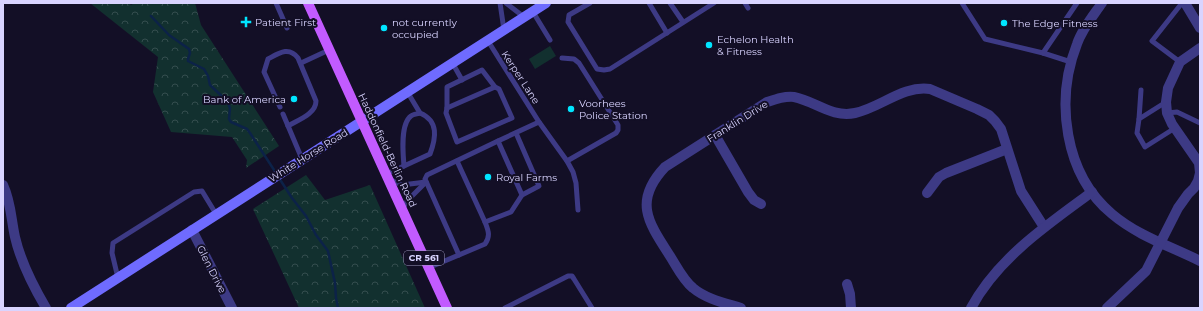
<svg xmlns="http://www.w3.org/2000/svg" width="1203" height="311" viewBox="0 0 1203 311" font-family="Montserrat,sans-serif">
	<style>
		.green { fill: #12302f }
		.forest { fill: url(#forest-crowns) }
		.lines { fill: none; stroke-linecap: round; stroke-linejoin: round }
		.stream { stroke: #0c2248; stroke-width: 2.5 }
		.lane { stroke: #3d3a85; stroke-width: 5 }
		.street { stroke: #3d3a85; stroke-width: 10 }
		.secondary { stroke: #6f6bff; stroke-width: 10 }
		.primary { stroke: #c25bff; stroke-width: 10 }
		.poi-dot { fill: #00e5ff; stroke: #130f26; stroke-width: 1.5 }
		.labels { text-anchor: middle; stroke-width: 4; stroke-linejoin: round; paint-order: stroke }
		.shield { fill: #130f26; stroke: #9e99be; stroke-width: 1 }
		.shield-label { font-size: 9px; font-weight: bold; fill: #d9d4ff }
		.poi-label { font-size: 10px; fill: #d9d4ff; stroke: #130f26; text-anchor: start }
		.street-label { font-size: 10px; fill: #d9d4ff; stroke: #130f26 }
	</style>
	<defs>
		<pattern id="forest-crowns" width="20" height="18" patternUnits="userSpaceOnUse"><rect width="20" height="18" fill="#12302f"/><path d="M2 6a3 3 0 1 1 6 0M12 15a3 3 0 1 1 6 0" fill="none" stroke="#344d4e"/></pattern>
	</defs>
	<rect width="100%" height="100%" fill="#130f26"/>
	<!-- green -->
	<path class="green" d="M550,46L556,56L535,69L529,59Z"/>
	<!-- forest -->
	<g class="forest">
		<path d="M90,3H129L131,5L134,3H195L201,25L279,146L246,168L247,160L232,137L171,132L153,92L158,57Z"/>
		<path d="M306,175L325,200L370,185L425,308H299L253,209Z"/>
	</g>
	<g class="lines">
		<!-- stream -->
		<g class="stream">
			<path d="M151,16L169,35L189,49L190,53L188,59V61L204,69L208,76L210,85L227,101L230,108L229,119L231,122L247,129L250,133L276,173"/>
			<path d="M279,178L292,198L306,216L316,235L328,251L335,283L336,298L338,308"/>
		</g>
		<!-- lane -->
		<g class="lane">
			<path d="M276,3L287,28"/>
			<path d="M500,3L504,30"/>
			<path d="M506,3L524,17"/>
			<path d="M590,3L569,15L568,22L597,69L604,70L610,69L714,3"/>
			<path d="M649,3L667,33"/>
			<path d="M670,3L683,22"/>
			<path d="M745,3L748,8"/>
			<path d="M962,3L985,39L1043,53L1071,62"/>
			<path d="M533,12L550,40"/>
			<path d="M488,41L539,122L567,161L573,172L576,183L578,210"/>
			<path d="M1043,53L1077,3"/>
			<path d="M562,58L574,59L579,63L618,125V130L616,133L567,161"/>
			<path d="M1180,62L1152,41L1182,3"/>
			<path d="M301,63L329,50"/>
			<path d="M453,64L462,80"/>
			<path d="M482,70L495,87L499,89L512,118L457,142L446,113L447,108V87Z"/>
			<path d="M408,93L420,113"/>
			<path d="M1166,102L1139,119L1137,133L1145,147L1175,128"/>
			<path d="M280,107L264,72L268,59C279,53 289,46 298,58L316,101C316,114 298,120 288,126"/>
			<path d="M447,108L495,87"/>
			<path d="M420,113C439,121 436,138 430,154L404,166C403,154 400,124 411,116C413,114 418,114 420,113Z"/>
			<path d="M1167,113L1177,112L1200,123"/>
			<path d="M283,114L302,159"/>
			<path d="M1139,119L1141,90"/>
			<path d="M516,133L539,186L522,195"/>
			<path d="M457,161L485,222"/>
			<path d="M386,174L404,166"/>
			<path d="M389,179L402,185L426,182"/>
			<path d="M402,209L408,200L426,182"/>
			<path d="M459,255L425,179L427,175L498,141"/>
			<path d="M428,268L485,244C491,236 488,230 485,222L511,212L522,195L498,141L539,122"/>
			<path d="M118,278L112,253L113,243L194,192L202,191L216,214"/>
			<path d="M505,308L568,276H572L574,279L592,308"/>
		</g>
		<!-- street -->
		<g class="street">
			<path d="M1102,3C1093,16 1082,29 1077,44C1055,100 1064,174 1112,214C1138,236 1170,246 1200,261"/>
			<path d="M1185,3L1200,28"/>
			<path d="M715,135L748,192L754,200L761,204"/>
			<path d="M3,185C11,202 11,219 15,237C21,263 33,286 46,308"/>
			<path d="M927,193L939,177L946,173L1007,149"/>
			<path d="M192,230L232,308"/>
			<path d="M847,284L850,294L851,308"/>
			<path d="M741,308C725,303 706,299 693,288C683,280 677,267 670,256C648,222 633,201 665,167L767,102C776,99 784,96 794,97C815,101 832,118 855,113C880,108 903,85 930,89L977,109L989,115L995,121L1001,129L1021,191L1044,227"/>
			<path d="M971,308C998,258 1047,225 1092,192"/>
			<path d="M1107,308L1146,271L1178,208L1188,194L1194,188L1198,181L1200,173L1199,163L1172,124L1167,113L1166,102L1168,88L1180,62L1200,48"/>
		</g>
		<!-- secondary -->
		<path class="secondary" d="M71,308L546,3"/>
		<!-- primary -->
		<path class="primary" d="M308,3L447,308"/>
	</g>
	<!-- markers -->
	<g class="poi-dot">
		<path d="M244 16h4v4h4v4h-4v4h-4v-4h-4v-4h4z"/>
		<circle cx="1004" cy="23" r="4"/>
		<circle cx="384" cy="28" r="4"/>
		<circle cx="709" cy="45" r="4"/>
		<circle cx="294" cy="99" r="4"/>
		<circle cx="571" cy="109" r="4"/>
		<circle cx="488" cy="177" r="4"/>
	</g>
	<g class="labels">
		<!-- shield labels -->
		<rect class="shield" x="404" y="251" width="40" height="14" rx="3"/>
		<g class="shield-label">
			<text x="424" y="261">CR 561</text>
		</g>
		<!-- poi labels -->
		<g class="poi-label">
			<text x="255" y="26">Patient First</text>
			<text x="392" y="26">not currently<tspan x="392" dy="12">occupied</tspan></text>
			<text x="1012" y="27">The Edge Fitness</text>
			<text x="717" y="43">Echelon Health<tspan x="717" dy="12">&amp; Fitness</tspan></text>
			<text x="286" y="103" text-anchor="end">Bank of America</text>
			<text x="579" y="107">Voorhees<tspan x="579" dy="12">Police Station</tspan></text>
			<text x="496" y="181">Royal Farms</text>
		</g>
		<!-- street labels -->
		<g class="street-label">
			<text transform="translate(521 77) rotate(57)" y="4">Kerper Lane</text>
			<text transform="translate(737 121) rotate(-32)" y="4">Franklin Drive</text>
			<text transform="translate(388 150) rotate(65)" y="4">Haddonfield-Berlin Road</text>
			<text transform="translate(308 155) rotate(-32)" y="4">White Horse Road</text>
			<text transform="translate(212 269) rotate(63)" y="4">Glen Drive</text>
		</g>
	</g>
	<!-- border -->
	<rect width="1203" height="311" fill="none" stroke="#d9d4ff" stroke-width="8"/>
</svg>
